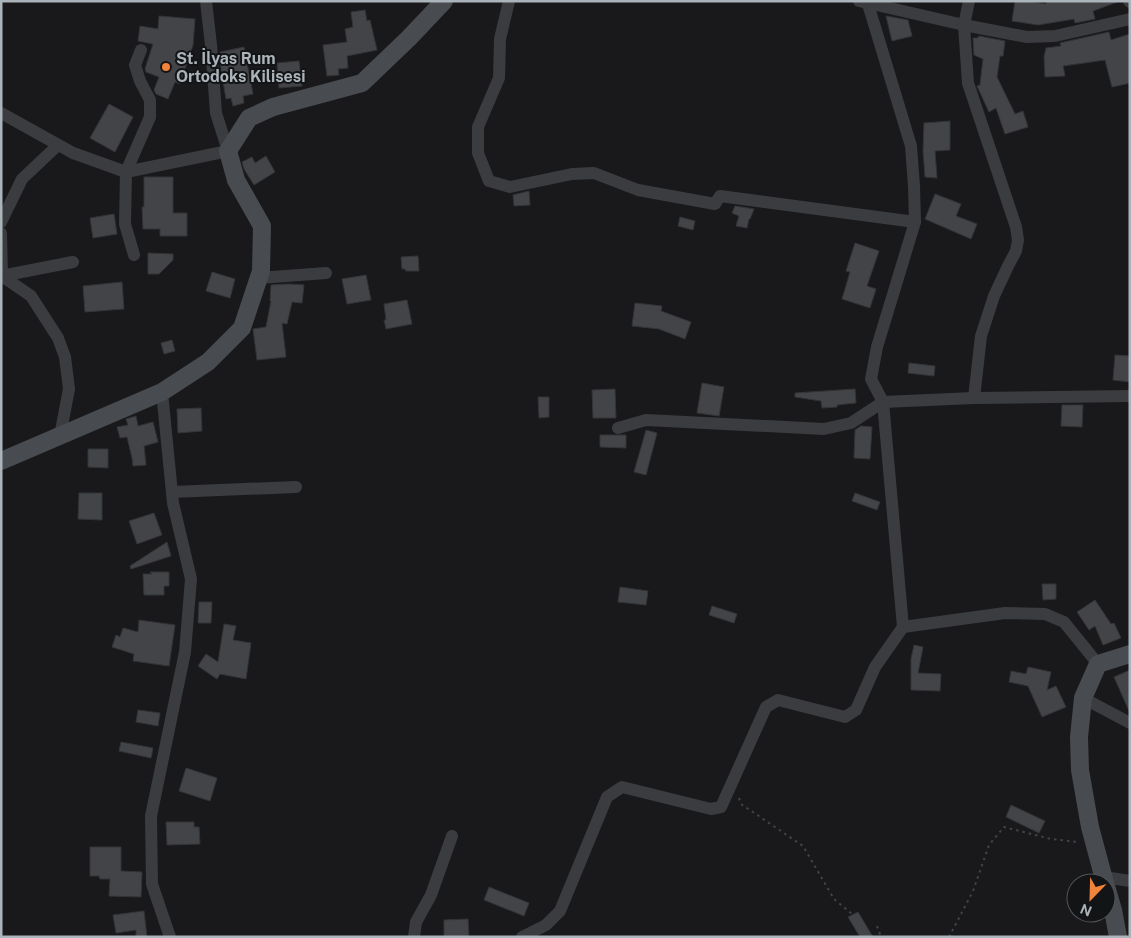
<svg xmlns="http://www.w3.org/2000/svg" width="1131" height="938" viewBox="0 0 1131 938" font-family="'Public Sans',sans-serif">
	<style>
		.building { fill: #434448; stroke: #333437 }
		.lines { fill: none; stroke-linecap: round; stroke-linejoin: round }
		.path { stroke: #404347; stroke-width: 2; stroke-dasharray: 2.5 4; stroke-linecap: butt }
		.street { stroke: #3a3c40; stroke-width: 12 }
		.secondary { stroke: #484c50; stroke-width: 18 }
		.poi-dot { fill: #f1833b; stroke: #131416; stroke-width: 2 }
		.labels { text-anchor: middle; stroke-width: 4; stroke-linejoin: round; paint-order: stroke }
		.poi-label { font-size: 16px; font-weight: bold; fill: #abb4ba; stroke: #131416; text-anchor: start }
	</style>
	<rect width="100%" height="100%" fill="#19191b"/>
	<!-- building -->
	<g class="building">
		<path d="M1015,1H1029L1046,4V1H1117V2L1093,11L1095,19L1075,23L1074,19L1038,25L1012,21Z"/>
		<path d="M365,10L367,21L370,20L377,50L347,56L348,68L338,69L339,75L327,76L323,45L347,42L345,29L353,27L351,12Z"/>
		<path d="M159,16L195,19L193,45L180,84L175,82L168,99L156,94L154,90L159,77L146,72L145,69L153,44L138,41L140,26L158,29Z"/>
		<path d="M886,16L908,20L912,36L892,41Z"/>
		<path d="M1109,32L1111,40L1130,34V83L1112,87L1105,60L1063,66L1065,76L1045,77L1044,57L1046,48L1061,46L1060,43Z"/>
		<path d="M979,36L1005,41L1003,56H1000L997,77L1015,114L1023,111L1028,127L1005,134L996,108L989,112L977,86L980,85L983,59L974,55L973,38H978Z"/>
		<path d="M244,47L253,94L243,96L244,103L233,106L231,98L226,99L221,70L220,52Z"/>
		<path d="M299,61L302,86L279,88L277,63Z"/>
		<path d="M109,104L133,117L115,152L90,138Z"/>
		<path d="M950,121V150L935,151L937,178L925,177L923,151L924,123Z"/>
		<path d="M266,156L275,172L254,185L244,169L242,162L252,157L255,163Z"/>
		<path d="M144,177H173V213H187V236H160V229H143L142,207H144Z"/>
		<path d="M529,191L530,205L514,206L513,195Z"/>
		<path d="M935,194L961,204L956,216L977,224L971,239L925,219Z"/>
		<path d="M735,206L754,209L750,219H749L747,228L736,226L739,216L732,213Z"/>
		<path d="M114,214L117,234L93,238L90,218Z"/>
		<path d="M680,217L695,221L693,230L678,226Z"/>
		<path d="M855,243L879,251L867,286L876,289L870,308L842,299L850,272L846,271Z"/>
		<path d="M148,253L173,254V260L159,274H148Z"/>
		<path d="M418,256L419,271H406L405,269H402L401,257Z"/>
		<path d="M212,272L235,279L230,298L206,291Z"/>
		<path d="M366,275L371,300L347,304L342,279Z"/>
		<path d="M122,282L124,309L85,312L83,286Z"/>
		<path d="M289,284L304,285L302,303L292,302L287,324L282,323L286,357L257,360L253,329L266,327L271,301H270L271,285Z"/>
		<path d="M407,300L412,324L386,329L384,320H386L384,304Z"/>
		<path d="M635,303L662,306L661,311L691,322L685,339L659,329L632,326Z"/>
		<path d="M172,340L175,351L164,354L161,343Z"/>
		<path d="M1115,355L1130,356V382L1113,380Z"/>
		<path d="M909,363L935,366L934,376L908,373Z"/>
		<path d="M702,383L724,387L719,416L697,413Z"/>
		<path d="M615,389L616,418H593L592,390Z"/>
		<path d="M855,389L856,403L837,405V407L822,408L821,401L795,397V393Z"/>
		<path d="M538,397H549V417L539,418Z"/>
		<path d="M1062,405H1083L1082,427L1061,426Z"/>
		<path d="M201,408L202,431L178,433L177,409Z"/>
		<path d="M136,416L138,426L153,422L158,442L144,446L146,465L133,466L132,458L127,437L120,438L117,427L128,425L126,419Z"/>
		<path d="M861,426L872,427L870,459L854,458L855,430Z"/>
		<path d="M646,430L657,433L646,475L634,472Z"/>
		<path d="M600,435H626V448L600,447Z"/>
		<path d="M88,449H108V468L88,467Z"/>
		<path d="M79,493H102V520L78,519Z"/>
		<path d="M855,493L880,502L877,510L852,501Z"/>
		<path d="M154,513L162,535L137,544L129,521Z"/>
		<path d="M167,542L171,556L131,569L130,566Z"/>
		<path d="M150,572H169V586H164V595H144L143,574H152Z"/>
		<path d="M1042,584H1056V599L1043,600Z"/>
		<path d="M620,587L648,591L646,605L618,602Z"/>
		<path d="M1095,600L1111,624L1114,623L1121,638L1103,645L1095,626L1089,630L1077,612Z"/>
		<path d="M199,602H212L211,623H198Z"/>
		<path d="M712,606L737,614L734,623L709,615Z"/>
		<path d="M139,620L175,625L169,666L133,661L134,654L112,647L116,635L120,637L123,628L138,632Z"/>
		<path d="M224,624L236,626L233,640L251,643L246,679L220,674L217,679L198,666L206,654L218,662Z"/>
		<path d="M914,645L923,647L918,673L941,674L940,691L911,690V659Z"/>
		<path d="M1028,667L1051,672L1047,690L1056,686L1066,707L1042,717L1028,686L1009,682L1011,671L1026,674Z"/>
		<path d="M1130,670V713L1114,677Z"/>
		<path d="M138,710L160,713L158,726L136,722Z"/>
		<path d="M121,742L153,748L151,758L119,751Z"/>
		<path d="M186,768L217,778L210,801L179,791Z"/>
		<path d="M1011,805L1045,821L1039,833L1006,817Z"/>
		<path d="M166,822H194V827H199L200,844L167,845Z"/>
		<path d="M90,847H121V871L142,872L141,897L109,896L110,879H100L99,876H90Z"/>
		<path d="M489,887L529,903L524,916L484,900Z"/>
		<path d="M144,911L147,937H136V930L116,933L113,915Z"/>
		<path d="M858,912L873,937H860L848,917Z"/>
		<path d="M468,919L469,937H444V920Z"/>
	</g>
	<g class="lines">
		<!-- path -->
		<g class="path">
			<path d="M739,798L741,804L803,846L834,899L852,914"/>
			<path d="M877,926L881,937"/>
			<path d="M949,937L973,891L989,845L1004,827L1051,839L1079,842"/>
		</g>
		<!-- street -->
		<g class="street">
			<path d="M509,1L500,39L499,78L478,127V153L489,181L510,187L572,174L594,173L638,190L715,204L720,196L915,222"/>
			<path d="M859,1L964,25L1027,37L1055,36L1130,19"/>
			<path d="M969,1L964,25L968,83L1016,227L1018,240L1016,251L1008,266L994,296L981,336L974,398"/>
			<path d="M1129,1L1130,2"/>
			<path d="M1,113L73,153L126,172L228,151L216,113L211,45L206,1"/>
			<path d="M1,222L22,179L58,145"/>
			<path d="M1,233L2,276L31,296L58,338L65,357L69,389L60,436"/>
			<path d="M134,255L125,224L126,172L150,117V100L140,81L135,65L141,50"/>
			<path d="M1,276L73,262"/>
			<path d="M259,278L326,273"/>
			<path d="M162,392L173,503L191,579L185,652L151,816L152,884L170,937"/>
			<path d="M618,428L646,420L824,429L851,423L883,402L974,398L1130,396"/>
			<path d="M172,492L296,487"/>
			<path d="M903,627L1005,613L1045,614L1064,622L1098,664"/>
			<path d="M1083,698L1130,723"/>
			<path d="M1104,877L1130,881"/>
			<path d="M414,937L416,922L431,895L452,836"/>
			<path d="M522,937L546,925L560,911L607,797L622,787L711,809L721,807L766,707L778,700L845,717L856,710L875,667L903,627L883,402L871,379L877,347L915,222L914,186L911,146L868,4"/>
		</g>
		<!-- secondary -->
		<g class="secondary">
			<path d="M1,461L162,392L208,362L242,328L261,271L262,226L236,180L228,151L249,118L273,107L362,83L409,38L444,1"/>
			<path d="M1105,883L1090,827L1080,770L1079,737L1083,698L1098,664L1130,654"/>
			<path d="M1106,886L1113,910L1118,937"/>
		</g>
	</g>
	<!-- markers -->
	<circle class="poi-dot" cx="166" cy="67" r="5"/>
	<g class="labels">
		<!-- poi labels -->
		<g class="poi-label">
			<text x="176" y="64">St. İlyas Rum<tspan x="176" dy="18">Ortodoks Kilisesi</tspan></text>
		</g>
	</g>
	<!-- border -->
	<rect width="1131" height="938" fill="none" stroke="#abb4ba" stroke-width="5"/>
	<!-- north arrow -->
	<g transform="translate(1091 898) rotate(203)"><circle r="24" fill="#131416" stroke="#505458"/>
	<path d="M0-4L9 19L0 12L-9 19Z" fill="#f1833b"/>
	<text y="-8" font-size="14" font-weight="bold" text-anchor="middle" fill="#abb4ba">N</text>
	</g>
</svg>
